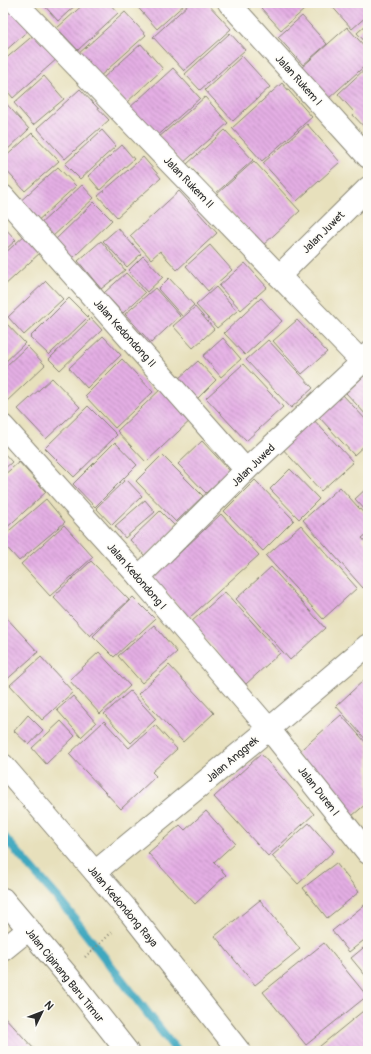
<svg xmlns="http://www.w3.org/2000/svg" width="371" height="1054" viewBox="0 0 371 1054" font-family="Pangolin,sans-serif">
	<style>
		.lines { fill: none; stroke-linecap: round; stroke-linejoin: round }
		.stream { stroke: #3fa8bf; stroke-width: 9 }
		.building { fill: url(#building-back-hatch) }
		.minor-casing { stroke: #898674; stroke-width: 24 }
		.path { stroke: #898674; stroke-width: 2.5; stroke-dasharray: 1 3; stroke-linecap: butt }
		.minor { stroke: #fff; stroke-width: 22 }
		.labels { text-anchor: middle; stroke-width: 3.5; stroke-linejoin: round; paint-order: stroke }
		.street-label { font-size: 11px; fill: #2b2b2b; stroke: #fdfcf7 }
	</style>
	<defs>
		<pattern id="building-back-hatch" width="6" height="6" patternUnits="userSpaceOnUse"><rect width="6" height="6" fill="#e4aee4"/><path d="M-1 5l2 2M0 0l6 6M5-1l2 2" fill="none" stroke="#b98eb9"/></pattern>
	</defs>
	<rect width="100%" height="100%" fill="#fdfcf7"/>
	<filter id="ink" filterUnits="userSpaceOnUse"><feTurbulence type="fractalNoise" baseFrequency=".025" numOctaves="2"/><feDisplacementMap in="SourceGraphic" scale="8" xChannelSelector="R" yChannelSelector="G"/><feConvolveMatrix kernelMatrix="1 2 1 2 8 2 1 2 1" color-interpolation-filters="sRGB"/></filter>
	<filter id="wash" filterUnits="userSpaceOnUse"><feTurbulence type="fractalNoise" baseFrequency=".012" numOctaves="4" result="noise"/><feDisplacementMap in="SourceGraphic" scale="16" xChannelSelector="R" yChannelSelector="G"/><feGaussianBlur stdDeviation="0.9" result="paint"/><feColorMatrix in="noise" values="0 0 0 0 0 0 0 0 0 0 0 0 0 0 0 0 0 1.4 0 .05"/><feComposite in="paint" operator="in"/></filter>
	<g filter="url(#wash)">
		<rect width="100%" height="100%" fill="#e7e0bc"/>
		<g class="lines">
			<!-- stream -->
			<path class="stream" d="M3,836L62,903L177,1051"/>
		</g>
		<g id="blocks">
			<!-- building -->
			<g class="building">
				<path d="M4,3H9L32,27L3,53Z"/>
				<path d="M42,3H78L58,21Z"/>
				<path d="M85,3H109L118,13L78,50L57,28Z"/>
				<path d="M134,3H186L157,29Z"/>
				<path d="M190,3H207L231,29L184,71L153,37Z"/>
				<path d="M267,3H312L281,30L261,8Z"/>
				<path d="M329,3H368V15L352,29Z"/>
				<path d="M125,12L146,35L98,78L77,55Z"/>
				<path d="M302,16L327,44L303,65L278,37Z"/>
				<path d="M368,23V45L357,33Z"/>
				<path d="M347,27L368,50V63L329,98L301,68Z"/>
				<path d="M36,33L58,58L13,98L3,86V61Z"/>
				<path d="M230,33L245,50L200,90L185,74Z"/>
				<path d="M141,44L163,69L126,103L103,78Z"/>
				<path d="M242,56L270,87L233,121L205,90Z"/>
				<path d="M368,66V131L352,114L354,112L338,94Z"/>
				<path d="M173,68L200,98L154,139L127,110Z"/>
				<path d="M44,76L64,99L33,125L14,103Z"/>
				<path d="M282,83L312,117L262,161L232,128Z"/>
				<path d="M80,89L109,120L65,159L37,128Z"/>
				<path d="M205,97L228,123L182,164L158,138Z"/>
				<path d="M3,100L29,129L3,154Z"/>
				<path d="M307,124L340,162L297,201L263,163Z"/>
				<path d="M102,130L116,146L80,179L65,164Z"/>
				<path d="M225,130L253,160L215,194L187,164Z"/>
				<path d="M32,133L59,161L25,191L3,167V159Z"/>
				<path d="M122,145L134,159L100,190L88,176Z"/>
				<path d="M143,157L161,178L117,217L98,196Z"/>
				<path d="M254,161L300,211L262,246L216,195Z"/>
				<path d="M58,167L76,186L34,224L17,204Z"/>
				<path d="M82,185L94,198L50,239L38,226Z"/>
				<path d="M179,191L217,233L177,270L160,251L151,259L130,236Z"/>
				<path d="M94,202L112,220L70,261L52,243Z"/>
				<path d="M3,226L16,240L3,252Z"/>
				<path d="M118,228L141,254L127,267L103,241Z"/>
				<path d="M26,234L42,251L3,287V255Z"/>
				<path d="M101,241L125,270L101,289L78,261Z"/>
				<path d="M210,245L232,270L208,291L186,266Z"/>
				<path d="M143,256L163,277L147,292L128,271Z"/>
				<path d="M245,263L267,287L241,310L219,286Z"/>
				<path d="M126,273L145,293L123,313L104,293Z"/>
				<path d="M169,278L194,305L182,316L158,289Z"/>
				<path d="M46,281L63,299L24,335L8,317Z"/>
				<path d="M216,287L237,311L217,328L196,305Z"/>
				<path d="M155,288L180,316L151,343L125,314Z"/>
				<path d="M69,298L88,317L49,355L30,337Z"/>
				<path d="M261,298L282,321L245,355L224,333Z"/>
				<path d="M195,307L214,329L193,348L173,326Z"/>
				<path d="M91,318L102,330L60,370L49,359Z"/>
				<path d="M297,320L327,352L302,374L273,341Z"/>
				<path d="M4,321L25,343L3,364V322Z"/>
				<path d="M103,336L121,355L87,388L69,368Z"/>
				<path d="M223,338L241,359L221,377L203,356Z"/>
				<path d="M268,340L313,388L291,408L246,360Z"/>
				<path d="M27,346L45,365L5,403L3,401V369Z"/>
				<path d="M122,359L153,392L115,428L85,396Z"/>
				<path d="M198,361L216,380L197,399L178,379Z"/>
				<path d="M243,364L283,407L246,441L206,398Z"/>
				<path d="M368,372V417L346,393Z"/>
				<path d="M52,378L80,407L46,439L18,409Z"/>
				<path d="M165,385L194,417L146,462L117,431Z"/>
				<path d="M342,394L368,422V442L354,455L318,416Z"/>
				<path d="M88,406L117,435L74,477L45,448Z"/>
				<path d="M312,418L353,462L321,491L281,447Z"/>
				<path d="M202,441L230,471L206,493L178,464Z"/>
				<path d="M115,442L137,465L95,507L73,484Z"/>
				<path d="M3,452L12,462L3,470Z"/>
				<path d="M162,455L203,496L176,522L136,481Z"/>
				<path d="M19,462L46,492L3,531V476Z"/>
				<path d="M290,469L319,499L299,519L270,489Z"/>
				<path d="M126,479L142,496L112,525L96,508Z"/>
				<path d="M255,480L294,520L263,551L224,511Z"/>
				<path d="M340,487L368,518V533L362,538L368,545V583L363,588L303,520Z"/>
				<path d="M368,487V513L355,499Z"/>
				<path d="M46,499L65,522L19,561L3,543V536Z"/>
				<path d="M145,500L155,512L125,538L115,526Z"/>
				<path d="M160,511L177,528L146,557L130,540Z"/>
				<path d="M221,514L259,555L189,618L153,578Z"/>
				<path d="M64,525L93,557L50,596L21,564Z"/>
				<path d="M301,525L357,588L323,619L266,556Z"/>
				<path d="M91,561L129,600L90,636L53,597Z"/>
				<path d="M271,567L325,628L290,660L236,599Z"/>
				<path d="M225,592L280,653L246,684L191,622Z"/>
				<path d="M133,597L155,619L114,657L93,636Z"/>
				<path d="M3,614L38,652L3,683Z"/>
				<path d="M154,625L177,652L142,683L118,656Z"/>
				<path d="M99,652L130,686L100,714L69,680Z"/>
				<path d="M41,657L73,692L42,720L10,685Z"/>
				<path d="M169,665L214,713L183,742L138,694Z"/>
				<path d="M364,680L368,684V742L336,706Z"/>
				<path d="M130,691L156,719L131,743L104,714Z"/>
				<path d="M73,696L96,723L81,737L57,710Z"/>
				<path d="M28,715L43,730L29,745L14,731Z"/>
				<path d="M341,715L368,745V802L352,816L296,754Z"/>
				<path d="M61,721L75,736L46,764L32,748Z"/>
				<path d="M104,721L129,748L155,725L177,749L152,772L156,776L121,809L69,754Z"/>
				<path d="M261,754L314,814L268,856L214,797Z"/>
				<path d="M206,811L235,843L214,862L226,875L195,904L148,853L180,825L185,830Z"/>
				<path d="M309,823L334,851L298,884L272,856Z"/>
				<path d="M336,863L359,892L327,918L303,888Z"/>
				<path d="M260,900L300,949L255,985L215,936Z"/>
				<path d="M368,902V937L349,952L332,931Z"/>
				<path d="M324,943L367,996L306,1045L263,992Z"/>
				<path d="M368,944V973L365,975L351,958Z"/>
				<path d="M368,1007V1051H314Z"/>
				<path d="M3,1015L35,1050L34,1051H3Z"/>
			</g>
		</g>
	</g>
	<g filter="url(#ink)">
		<use href="#blocks" fill-opacity="0" stroke="#898674" stroke-width="1"/>
		<g class="lines">
			<!-- minor casing -->
			<g class="minor-casing">
				<g id="minor">
					<path d="M16,3L362,362"/>
					<path d="M229,3L368,157"/>
					<path d="M3,196L246,470"/>
					<path d="M279,276L368,188"/>
					<path d="M3,426L139,577L269,729L368,853"/>
					<path d="M139,577L246,470L362,362L368,354"/>
					<path d="M3,765L131,914L239,1051"/>
					<path d="M95,872L269,729L368,645"/>
					<path d="M3,899L68,976L127,1051"/>
					<path d="M3,950L29,929"/>
				</g>
			</g>
			<!-- path -->
			<path class="path" d="M85,957L112,932"/>
			<!-- minor -->
			<use href="#minor" class="minor"/>
		</g>
	</g>
	<g class="labels">
		<!-- street labels -->
		<g class="street-label">
			<text transform="translate(299 80) rotate(48)" y="4">Jalan Rukem I</text>
			<text transform="translate(189 182) rotate(46)" y="4">Jalan Rukem II</text>
			<text transform="translate(323 232) rotate(-45)" y="4">Jalan Juwet</text>
			<text transform="translate(125 333) rotate(48)" y="4">Jalan Kedondong II</text>
			<text transform="translate(253 465) rotate(-44)" y="4">Jalan Juwed</text>
			<text transform="translate(137 576) rotate(49)" y="4">Jalan Kedondong I</text>
			<text transform="translate(232 759) rotate(-40)" y="4">Jalan Anggrek</text>
			<text transform="translate(319 791) rotate(52)" y="4">Jalan Duren I</text>
			<text transform="translate(123 906) rotate(50)" y="4">Jalan Kedondong Raya</text>
			<text transform="translate(65 975) rotate(51)" y="4">Jalan Cipinang Baru Timur</text>
		</g>
	</g>
	<!-- margin -->
	<rect width="371" height="1054" fill="none" stroke="#fdfcf7" stroke-width="16"/>
	<!-- north arrow -->
	<g transform="translate(42 1012) rotate(47)" stroke="#fdfcf7" stroke-width="3" paint-order="stroke">
	<path d="M0-3L7 15L0 10L-7 15Z" fill="#2b2b2b"/>
	<text y="-6" font-size="11" font-weight="bold" text-anchor="middle" fill="#2b2b2b">N</text>
	</g>
</svg>
